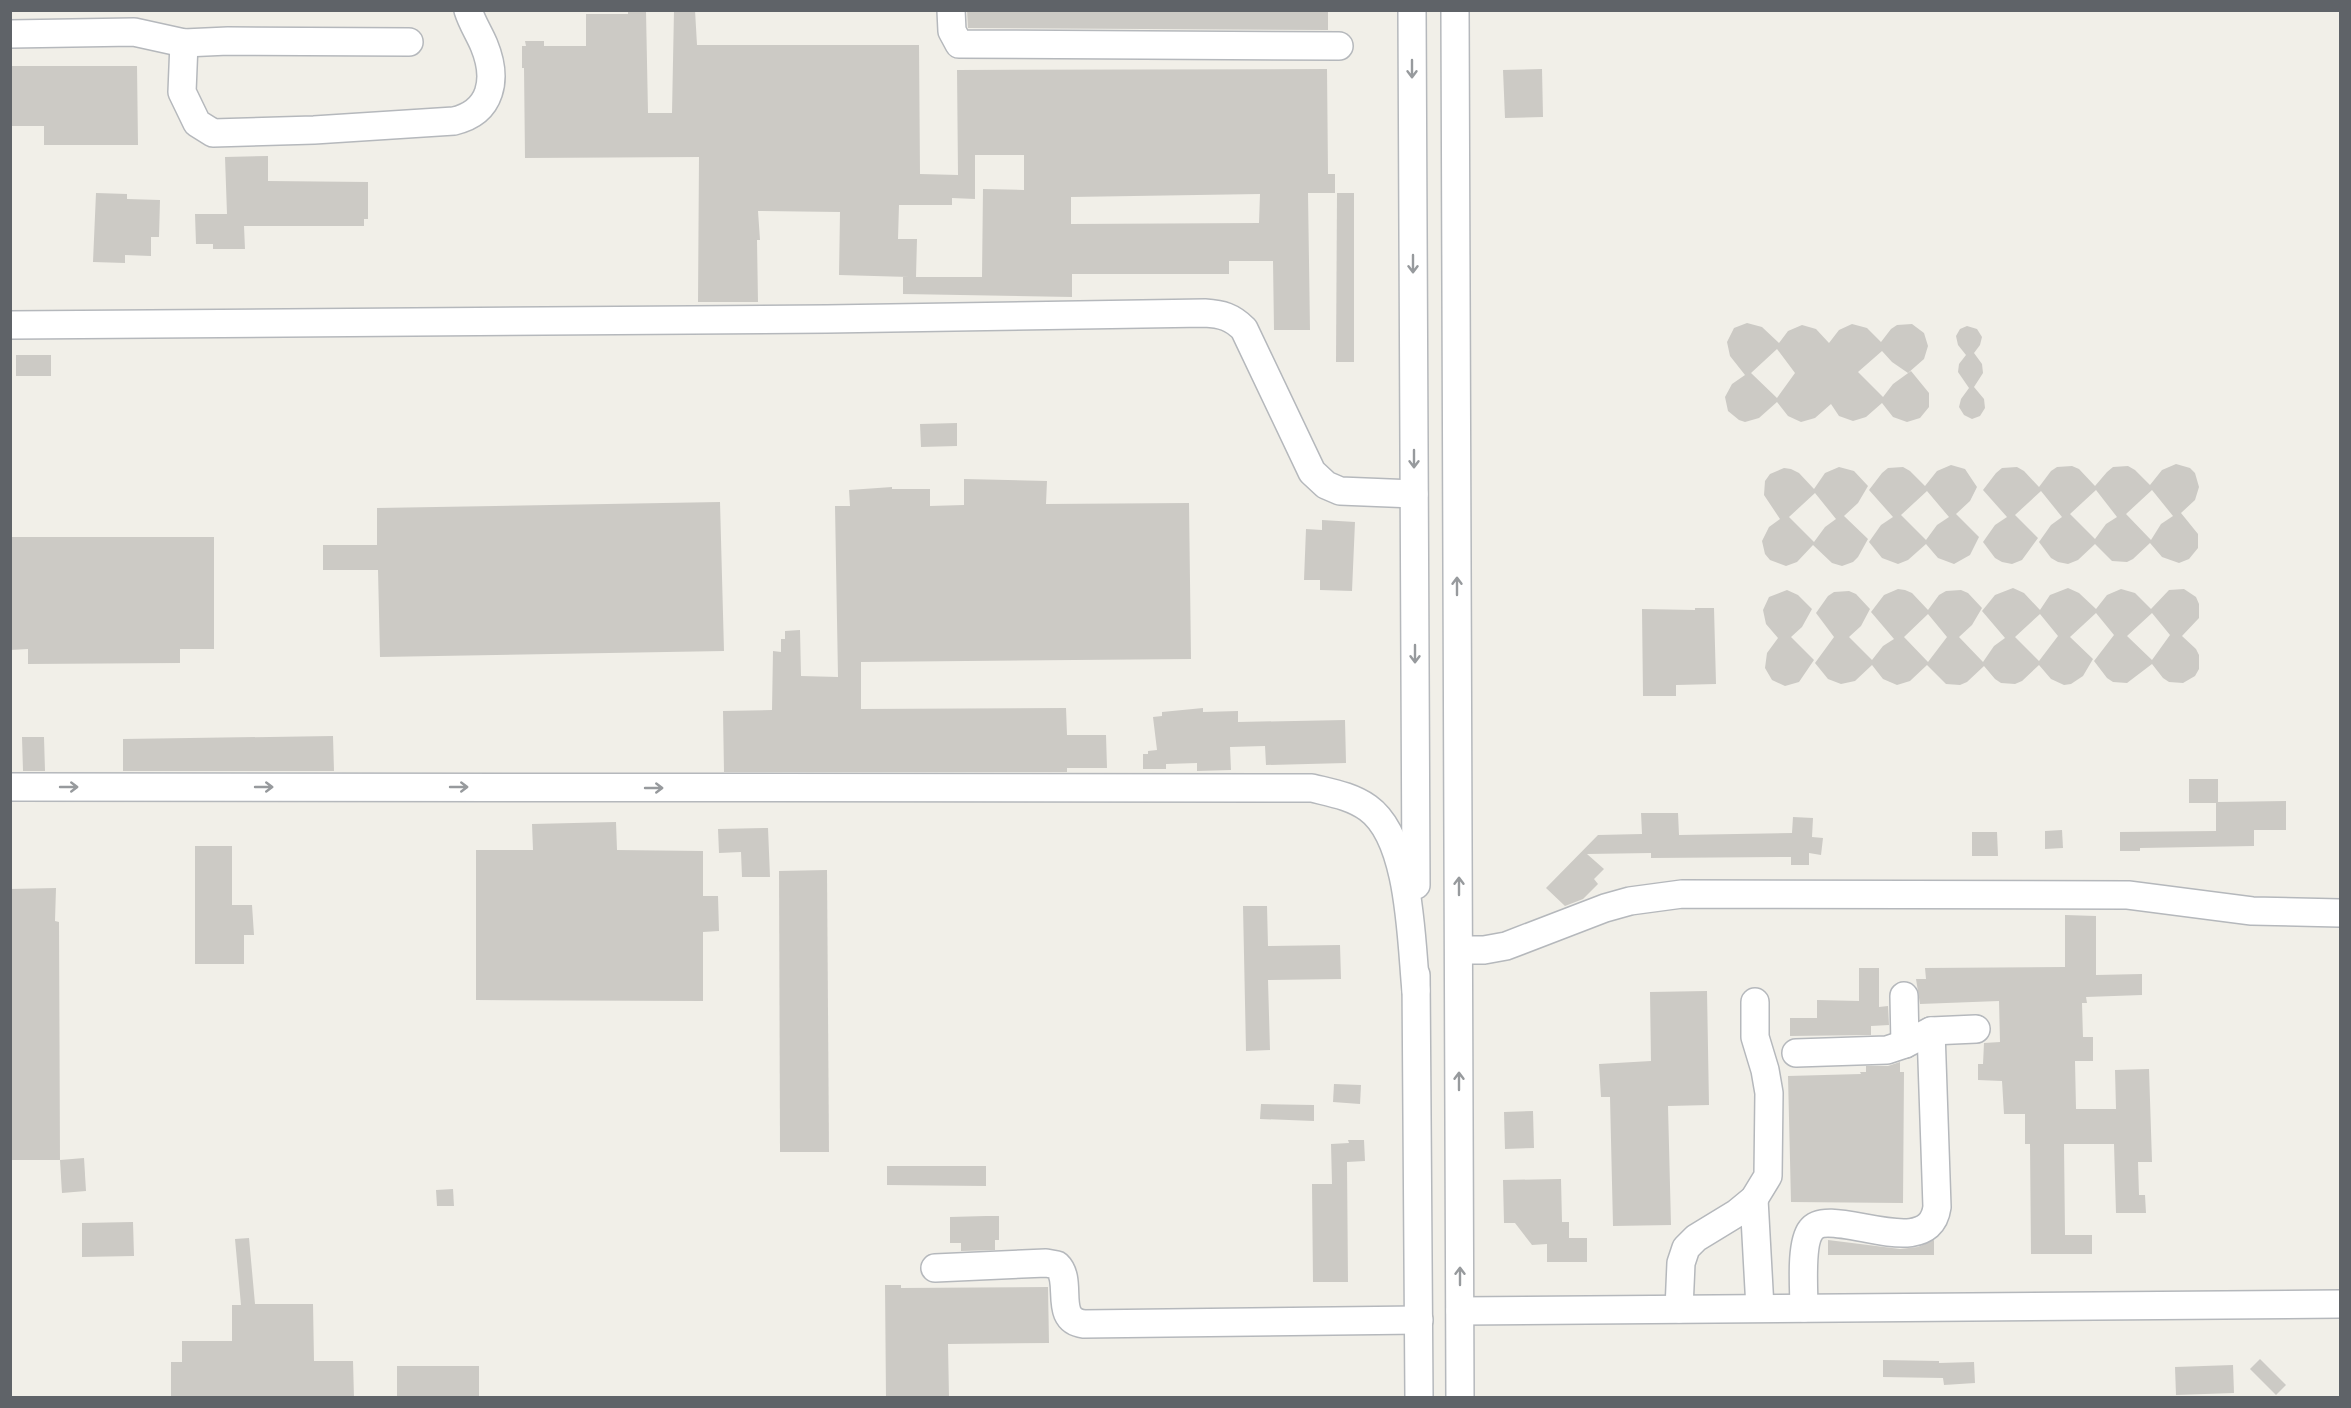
<svg xmlns="http://www.w3.org/2000/svg" width="2351" height="1408" viewBox="0 0 2351 1408" font-family="'Public Sans',sans-serif">
	<style>
		.building { fill: #cccac5; fill-rule: evenodd }
		.lines { fill: none; stroke-linecap: round; stroke-linejoin: round }
		.minor-casing { stroke: #b5b8bc; stroke-width: 30 }
		.minor { stroke: #fff; stroke-width: 27 }
		.oneway { stroke: #979a9d }
	</style>
	<rect width="100%" height="100%" fill="#f1efe8"/>
	<!-- building -->
	<g class="building">
		<path d="M674,10H695L697,45H919L920,174L958,175L957,70L1327,69L1328,174H1335V193H1308L1310,330H1274L1273,261H1229V274H1072V297L903,294V277H909L839,275L840,212L758,211L760,240H757L758,302H698L699,157L525,158L524,68H522V46H526L525,41H544V46H586V14H628V11H646L648,113H672ZM975,155H1024V190L983,189L982,277H916L917,239H898L899,205H952V198L975,199ZM1260,194L1259,223L1071,224V197Z"/>
		<path d="M967,10H1328V30L968,28Z"/>
		<path d="M10,66H137L138,145H44V126H10Z"/>
		<path d="M1542,69L1543,117L1505,118L1503,70Z"/>
		<path d="M268,156V181L368,182V219H364V226H244L245,249H213V244H196L195,214H227L225,157Z"/>
		<path d="M96,193L127,194V199L160,200L159,237H151V256L125,255V263L93,262Z"/>
		<path d="M1337,193H1354V362H1336Z"/>
		<path d="M1747,323L1762,327L1779,343L1788,331L1802,325L1816,329L1829,343L1839,330L1852,324L1867,328L1881,342L1891,329L1897,325L1912,324L1924,333L1928,346L1924,359L1908,373L1892,362L1882,351L1858,372L1883,397L1893,384L1911,371L1929,393V407L1920,418L1907,422L1893,417L1882,403L1866,417L1853,421L1839,416L1831,404L1815,418L1801,422L1788,416L1777,402L1759,418L1745,422L1739,420L1728,411L1725,397L1732,384L1745,375L1730,356L1727,342L1734,328ZM1777,349L1795,373L1777,398L1751,373Z"/>
		<path d="M1967,326L1977,329L1982,337L1980,345L1974,353L1982,364L1983,373L1974,387L1984,399L1985,408L1980,416L1972,419L1964,415L1959,407L1961,399L1969,388L1958,372L1959,364L1966,355L1958,345L1956,336L1960,329Z"/>
		<rect x="16" y="355" width="35" height="21"/>
		<path d="M957,423V446L921,447L920,424Z"/>
		<path d="M2176,464L2190,468L2195,473L2199,487L2195,500L2181,513L2198,534V548L2189,559L2179,563L2162,557L2150,543L2133,559L2127,562L2112,561L2095,544L2078,560L2068,564L2058,562L2051,558L2039,542L2051,525L2062,517L2041,491L2015,515L2038,538L2022,560L2012,564L2002,562L1995,558L1983,542L1995,525L2007,517L1983,490L1996,473L2002,468L2017,467L2024,471L2039,487L2051,471L2057,467L2072,466L2079,469L2095,486L2107,472L2113,467L2128,466L2135,470L2150,485L2162,470ZM2096,490L2117,517L2106,524L2095,539L2070,514ZM2152,490L2173,516L2161,524L2151,540L2126,514Z"/>
		<path d="M1951,465L1965,469L1977,487L1970,501L1956,514L1979,537L1970,555L1954,564L1938,558L1926,544L1908,560L1898,564L1882,558L1869,542L1881,525L1893,517L1869,490L1882,473L1888,468L1903,467L1910,471L1925,486L1937,471ZM1927,491L1949,517L1937,525L1926,540L1901,515Z"/>
		<path d="M1839,467L1854,471L1868,486L1858,503L1844,516L1868,539L1858,557L1853,562L1842,566L1832,563L1813,545L1797,562L1786,566L1770,560L1765,554L1762,541L1769,527L1780,519L1764,495L1765,481L1770,474L1784,468L1791,469L1799,473L1814,489L1825,473ZM1815,493L1836,519L1825,527L1814,542L1789,517Z"/>
		<path d="M964,479L1047,481L1046,504L1189,503L1191,659L861,662V709L1066,708L1067,735H1106L1107,768H1067V772H724L723,711L772,710L773,651L781,652V639H785V631L800,630L801,676L838,677L835,506H850L849,490L892,487V489H930V506L964,505Z"/>
		<path d="M720,502L724,651L380,657L378,570H323V545H377V508Z"/>
		<path d="M1322,520L1355,522L1352,591L1320,590V580H1304L1306,529L1322,530Z"/>
		<path d="M10,537H214V649H180V663L28,664V649L10,650Z"/>
		<path d="M2013,588L2024,593L2040,610L2050,595L2068,588L2079,593L2096,609L2107,595L2121,589L2135,593L2151,609L2169,590L2184,589L2196,597L2199,604V618L2182,636L2196,649L2199,655V669L2195,676L2183,683L2169,682L2163,678L2152,664L2127,683L2113,682L2107,678L2094,661L2114,635L2096,613L2070,637L2093,659L2083,676L2071,684L2064,685L2051,679L2039,665L2022,681L2015,684L2001,683L1995,679L1984,666L1967,682L1960,685L1946,684L1927,665L1910,681L1897,685L1883,679L1872,665L1855,681L1841,684L1828,679L1815,663L1834,637L1816,613L1828,596L1834,592L1849,591L1856,594L1870,609L1861,626L1849,637L1872,660L1883,646L1894,639L1871,612L1884,595L1898,589L1905,590L1912,593L1928,610L1939,595L1946,591L1961,590L1968,593L1982,608L1972,625L1959,637L1983,662L1994,646L2005,638L1982,611L1995,595ZM2152,613L2170,635L2152,660L2127,636ZM1928,614L1947,637L1928,662L1904,637ZM2040,614L2058,636L2039,661L2015,637Z"/>
		<path d="M1787,590L1798,595L1812,609L1802,627L1791,637L1814,660L1799,682L1785,686L1772,680L1765,668L1767,653L1778,638L1766,624L1763,610L1769,597Z"/>
		<path d="M1695,608H1714L1716,684L1676,685V696H1643L1642,609L1695,610Z"/>
		<path d="M1203,708V712L1238,711V722L1345,720L1346,763L1266,765L1265,746L1230,747L1231,770L1197,771V763L1166,764V769H1143V754H1148V751L1157,750L1153,717L1162,716V712Z"/>
		<path d="M333,736L334,771H123V739Z"/>
		<path d="M22,737H44L45,771H23Z"/>
		<path d="M2189,779H2218V802L2286,801V830H2254V846L2140,848V851H2120V832L2216,831V803H2189Z"/>
		<path d="M1641,813H1678L1679,835L1792,833L1793,817L1813,818L1812,837L1823,838L1821,855L1809,853V865H1791V857L1651,858V853L1587,854L1604,869L1594,879L1598,884L1583,899L1565,906L1546,888L1598,835L1642,834Z"/>
		<path d="M616,822L617,850L703,851V896H718L719,931L703,932V1001L476,1000V850H533L532,824Z"/>
		<path d="M768,828L770,877H742L741,852L719,853L718,829Z"/>
		<path d="M2062,830L2063,848L2045,849V831Z"/>
		<path d="M1972,832H1997L1998,856H1972Z"/>
		<path d="M195,846H232V905H252L254,935H244V964H195Z"/>
		<path d="M827,870L829,1152H780L779,871Z"/>
		<path d="M56,888L55,921L59,922L60,1160H10V889Z"/>
		<path d="M1243,906H1267L1268,946L1340,945L1341,979L1268,980L1270,1050L1246,1051Z"/>
		<path d="M2065,915L2096,916V975L2142,974V995L2086,997L2087,1003H2082L2083,1037H2093V1061H2075L2076,1109H2116L2115,1070L2149,1069L2152,1162H2138L2139,1195H2145L2146,1213H2116L2114,1144H2064L2065,1235H2092V1254H2031L2030,1144H2025V1114H2004L2002,1081L1978,1080V1064H1983L1984,1043L2000,1042L1999,1001L1920,1004L1916,979H1926L1925,968L2065,967Z"/>
		<path d="M1859,968H1879V1007L1888,1006L1889,1025L1871,1026V1035L1790,1036V1018H1817V1000L1859,1001Z"/>
		<path d="M1707,991L1709,1105L1668,1106L1671,1225L1613,1226L1610,1097H1601L1599,1064L1651,1061L1650,992Z"/>
		<path d="M1900,1062V1072H1904L1903,1203L1791,1202L1788,1076L1861,1074L1860,1072H1866V1066H1888Z"/>
		<path d="M1334,1084L1361,1085L1360,1104L1333,1102Z"/>
		<path d="M1261,1104L1314,1105V1121L1260,1119Z"/>
		<path d="M1533,1111L1534,1148L1505,1149L1504,1112Z"/>
		<path d="M1348,1140H1364L1365,1161L1347,1162L1348,1282H1313L1312,1184H1332L1331,1144L1349,1143Z"/>
		<path d="M84,1158L86,1191L62,1193L60,1160Z"/>
		<path d="M887,1166H986V1186L887,1185Z"/>
		<path d="M1561,1179L1562,1222H1569V1238H1587V1262H1547V1244L1532,1245L1515,1223H1504L1503,1180Z"/>
		<path d="M453,1189L454,1206H437L436,1190Z"/>
		<path d="M986,1216H999V1240H995V1250L961,1251V1243H950V1217Z"/>
		<path d="M133,1222L134,1256L82,1257V1223Z"/>
		<path d="M249,1238L255,1304H313L314,1361H353L354,1398H171V1362H182V1341H232V1305H241L235,1239Z"/>
		<path d="M1828,1240L1900,1249L1918,1247L1934,1240V1255H1828Z"/>
		<path d="M885,1285H901V1288L1048,1287L1049,1343L948,1344L949,1398H886Z"/>
		<path d="M2260,1359L2286,1385L2276,1395L2250,1369Z"/>
		<path d="M1883,1360L1939,1361V1363L1974,1362L1975,1383L1944,1385L1943,1378L1883,1377Z"/>
		<path d="M2233,1365L2234,1393L2176,1395L2175,1367Z"/>
		<rect x="397" y="1366" width="82" height="32"/>
	</g>
	<g class="lines">
		<!-- minor casing -->
		<g class="minor-casing">
			<g id="minor">
				<path d="M951,10L952,31L959,44L1339,46"/>
				<path d="M1412,10L1416,885"/>
				<path d="M1455,10L1460,1398"/>
				<path d="M10,34L134,32L184,43L228,41L409,42"/>
				<path d="M184,43L182,92L197,123L213,133L314,130L454,121C492,112 498,79 484,45C479,33 472,23 468,10"/>
				<path d="M10,325L827,319L1205,313C1222,314 1232,317 1244,329L1312,472L1326,485L1340,491L1414,494"/>
				<path d="M10,787L1312,788C1332,793 1351,796 1368,808C1411,839 1411,941 1416,991"/>
				<path d="M1459,950H1484L1506,946L1605,908L1630,901L1682,894L2128,895L2252,911L2340,913"/>
				<path d="M1416,975L1419,1398"/>
				<path d="M1904,996L1905,1044"/>
				<path d="M1796,1053L1887,1050L1905,1044L1931,1031L1976,1029"/>
				<path d="M1754,1199L1760,1308"/>
				<path d="M935,1268L1046,1263L1057,1265C1074,1281 1052,1320 1084,1324L1419,1320"/>
				<path d="M1804,1308C1804,1290 1800,1244 1811,1230C1830,1204 1929,1265 1937,1207L1931,1031"/>
				<path d="M1679,1309L1681,1263L1686,1248L1696,1238L1737,1213L1754,1199L1768,1176L1769,1093L1765,1070L1755,1037V1002"/>
				<path d="M1460,1311L2340,1304"/>
			</g>
		</g>
		<!-- minor -->
		<use href="#minor" class="minor"/>
	</g>
	<!-- one-way arrows -->
	<defs><path id="oneway-shaft" d="M-6 0H5M1.5-3L5.5 0L1.5 3" fill="none" stroke-width="1.6" stroke-linecap="round" stroke-linejoin="round" transform="scale(1.5)"/></defs>
	<g class="oneway">
		<use href="#oneway-shaft" transform="translate(1412 69) rotate(90)"/>
		<use href="#oneway-shaft" transform="translate(1413 264) rotate(90)"/>
		<use href="#oneway-shaft" transform="translate(1414 459) rotate(90)"/>
		<use href="#oneway-shaft" transform="translate(1457 586) rotate(-90)"/>
		<use href="#oneway-shaft" transform="translate(1415 654) rotate(90)"/>
		<use href="#oneway-shaft" transform="translate(69 787)"/>
		<use href="#oneway-shaft" transform="translate(264 787)"/>
		<use href="#oneway-shaft" transform="translate(459 787)"/>
		<use href="#oneway-shaft" transform="translate(654 788)"/>
		<use href="#oneway-shaft" transform="translate(1459 886) rotate(-90)"/>
		<use href="#oneway-shaft" transform="translate(1459 1081) rotate(-90)"/>
		<use href="#oneway-shaft" transform="translate(1460 1276) rotate(-90)"/>
	</g>
	<!-- border -->
	<rect width="2351" height="1408" fill="none" stroke="#5f6368" stroke-width="24"/>
</svg>
